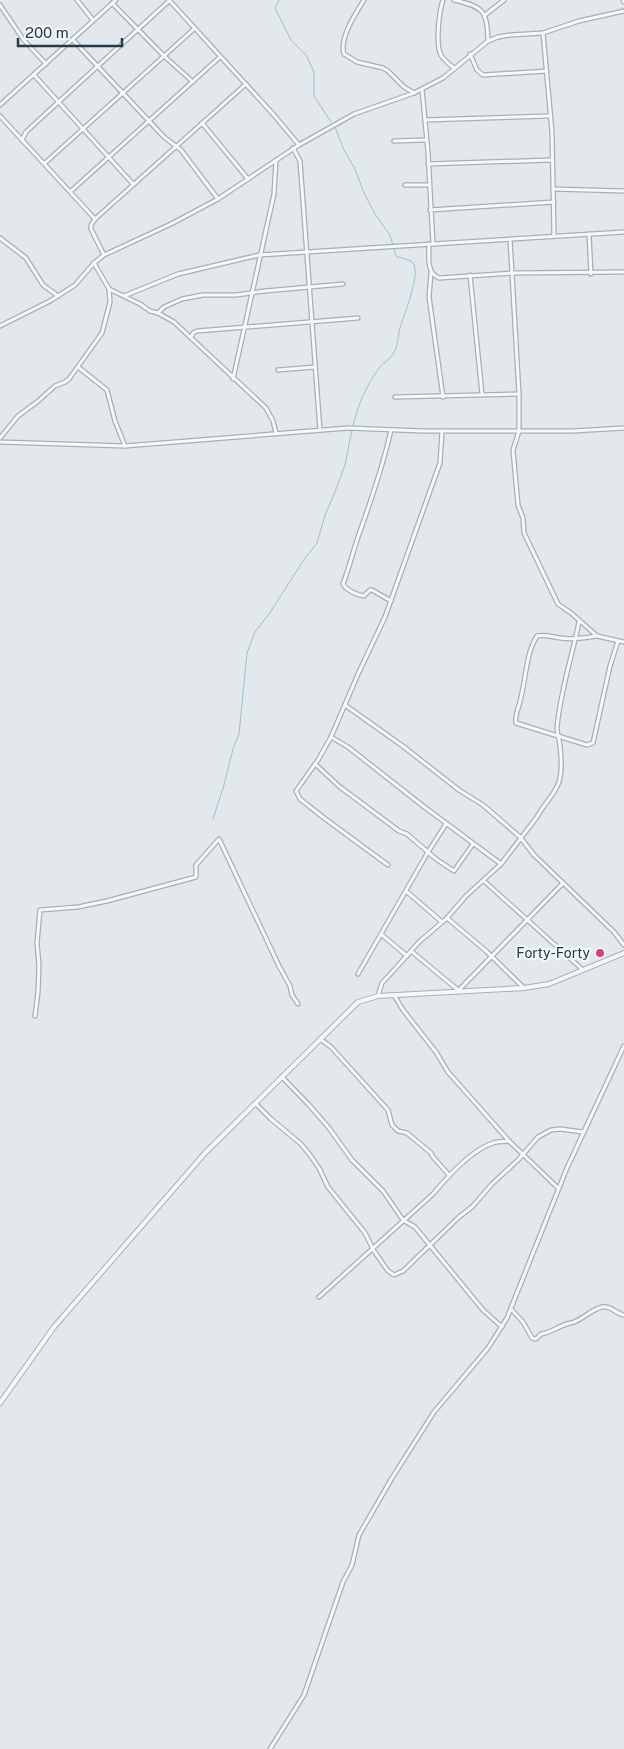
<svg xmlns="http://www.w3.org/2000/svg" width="624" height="1749" viewBox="0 0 624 1749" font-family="'Public Sans',sans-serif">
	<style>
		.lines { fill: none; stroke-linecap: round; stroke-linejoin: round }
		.stream { stroke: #9bc0cf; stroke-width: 1 }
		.minor-casing { stroke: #a6b0b7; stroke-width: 5.5 }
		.tertiary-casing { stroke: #a6b0b7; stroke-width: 6 }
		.minor { stroke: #f6f8fa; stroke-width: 3 }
		.tertiary { stroke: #f6f8fa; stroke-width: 4 }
		.poi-dot { fill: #da3e7a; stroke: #f2f7f9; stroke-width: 2 }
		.labels { text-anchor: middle; stroke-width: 4.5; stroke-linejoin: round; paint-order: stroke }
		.poi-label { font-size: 14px; fill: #283a46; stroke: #f2f7f9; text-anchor: end }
	</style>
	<rect width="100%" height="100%" fill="#e2e8ec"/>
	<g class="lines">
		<!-- stream -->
		<g class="stream">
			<path d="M279,0L275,8L291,40L306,55L314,72V96L331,122"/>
			<path d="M335,127L344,150L355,169L364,193L375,214L390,235L396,256C400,258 407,259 411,261C424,269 403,316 400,328C398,335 398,347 393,354C390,359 384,362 380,367C366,386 358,404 353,426"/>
			<path d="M213,819L224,785L233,749L239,734L247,653L255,632L269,614L305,558L317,543L325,515L333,497L345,465L352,430"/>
		</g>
		<!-- minor casing -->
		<g class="minor-casing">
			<g id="minor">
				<path d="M77,0L93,20"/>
				<path d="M169,0L273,114L299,145"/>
				<path d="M364,0C356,13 339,38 344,54L357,62L383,68L388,71L404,87L414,93"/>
				<path d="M443,0C439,12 436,41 440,53C442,59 449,64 454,68"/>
				<path d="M454,0C484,7 487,11 488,41"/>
				<path d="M623,0L624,2"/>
				<path d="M112,3L164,56L193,82"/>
				<path d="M0,5L23,39L46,64"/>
				<path d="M485,15L504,0"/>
				<path d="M543,33L552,132L554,236"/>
				<path d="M73,40L164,137L181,150L218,199"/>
				<path d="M470,54L477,70L483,75L547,71"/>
				<path d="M34,75L133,184"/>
				<path d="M422,89L428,152L433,244L624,232"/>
				<path d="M0,105L116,0"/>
				<path d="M0,116L95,219L91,225V229L104,255"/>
				<path d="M425,120L549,116"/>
				<path d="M202,123L248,179"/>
				<path d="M22,140L26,132L41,118L169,1"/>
				<path d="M394,141L426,140"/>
				<path d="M293,148L300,161L320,430"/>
				<path d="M45,163L194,29"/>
				<path d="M428,164L552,160"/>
				<path d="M405,185H429"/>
				<path d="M553,189L624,191"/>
				<path d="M71,191L220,57"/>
				<path d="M430,210L554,202"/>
				<path d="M95,219L246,84"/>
				<path d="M589,234L591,274"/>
				<path d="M0,238L26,258L43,285L58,296"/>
				<path d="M510,239L519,394V431L513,450L518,505L523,518L524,533L558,604L571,613L597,636L624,642"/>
				<path d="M429,244C429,256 426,273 439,278L512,273L624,272"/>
				<path d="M94,263L109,289L140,304L150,311L158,313L174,322L266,408L273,421L276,433"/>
				<path d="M431,273L429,297L443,397"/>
				<path d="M470,275L482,394"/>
				<path d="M124,296L178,274L259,255L433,244"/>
				<path d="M158,313L164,307L182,299L203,295H236L265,291L343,284"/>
				<path d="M0,326L50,301L75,285L94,263L104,255L171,224L218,199L299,145L354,114L414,93L443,78L488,41L498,37L510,35L543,33L579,21L624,11"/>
				<path d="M191,337L193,333L197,331L358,318"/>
				<path d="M78,367L107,390L115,421L125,446"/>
				<path d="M278,370L315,367"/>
				<path d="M233,379L274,194L276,160"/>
				<path d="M395,397L519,394"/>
				<path d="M391,430C383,466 371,501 358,537C353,552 349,568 343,584C346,590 357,595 364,596L370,590H372L391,601"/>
				<path d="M0,438L18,416L37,402L55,386L65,382L69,379L102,333L110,302L109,289"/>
				<path d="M0,442L125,446L348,428L423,431H573L624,428"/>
				<path d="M596,636C585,638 572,640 560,638C552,637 545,634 537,636C526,653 526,678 521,697C520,706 514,715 516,723L587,745L593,743L610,666L618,641"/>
				<path d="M345,705L404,747L459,790L483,805L520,837L534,855L614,932L624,945"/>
				<path d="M331,737L348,747L423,806L501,864"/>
				<path d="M315,764L340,787L399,831L407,834L436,859L454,871L473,844"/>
				<path d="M388,865L324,818L300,799L296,791L318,760L331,737L359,672L385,617L440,463L442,431"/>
				<path d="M484,881L583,970"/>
				<path d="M406,891L442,922"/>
				<path d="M447,918L486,951L524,988"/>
				<path d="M382,935L407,956"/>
				<path d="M411,951L458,990"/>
				<path d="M358,974L428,852L446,824"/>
				<path d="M457,992L563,883"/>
				<path d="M394,995L403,1010L436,1052L448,1072L509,1141"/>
				<path d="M378,996L382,983L395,969L419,942L447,918L466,896L501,864L537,817C543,805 554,796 559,782C563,769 561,752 559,739C558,735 557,732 557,728C560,692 572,657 579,622"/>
				<path d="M35,1016L38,992L39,965L37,943L40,910L78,907L107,901L196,877V865L219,839L279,966L290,986L292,995L298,1004"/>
				<path d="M320,1039L331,1047L388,1110L392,1125L398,1131L407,1133L431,1153L433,1157L449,1175"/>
				<path d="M282,1077L310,1106L329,1128L352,1160L383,1191L403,1220L415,1227L483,1310L502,1327"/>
				<path d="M255,1103L271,1119L301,1144L310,1155L319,1168L328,1187L365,1233L374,1251L388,1271L394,1275L403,1271L459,1217L472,1207L492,1184L519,1159L538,1137L551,1130L560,1129L583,1132"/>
				<path d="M319,1297L433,1194C448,1176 471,1150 493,1143C498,1141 504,1142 509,1141L558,1188"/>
				<path d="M511,1309L523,1322L532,1338L536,1339L541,1334C550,1333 557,1327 567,1324C569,1323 572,1323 574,1322C583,1319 592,1309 602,1307C611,1305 616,1314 624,1315"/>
				<path d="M270,1749L304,1695L343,1582L352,1565L359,1535L392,1478L434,1412L488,1348L507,1318L567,1168L624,1046"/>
			</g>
		</g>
		<!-- tertiary casing -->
		<g class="tertiary-casing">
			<path id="tertiary" d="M0,1403L54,1327L205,1153L358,1002L378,996L524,988L549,984L624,953"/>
		</g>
		<!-- minor -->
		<use href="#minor" class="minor"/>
		<!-- tertiary -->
		<use href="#tertiary" class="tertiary"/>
	</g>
	<!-- markers -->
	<circle class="poi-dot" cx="600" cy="953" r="5"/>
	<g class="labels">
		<!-- poi labels -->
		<g class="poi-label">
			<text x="590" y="958">Forty-Forty</text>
		</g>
	</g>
	<!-- scale -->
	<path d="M18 38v8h104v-8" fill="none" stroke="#283a46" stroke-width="2.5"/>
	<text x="25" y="38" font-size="15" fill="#283a46" stroke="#f2f7f9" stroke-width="4" paint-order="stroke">200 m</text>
</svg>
